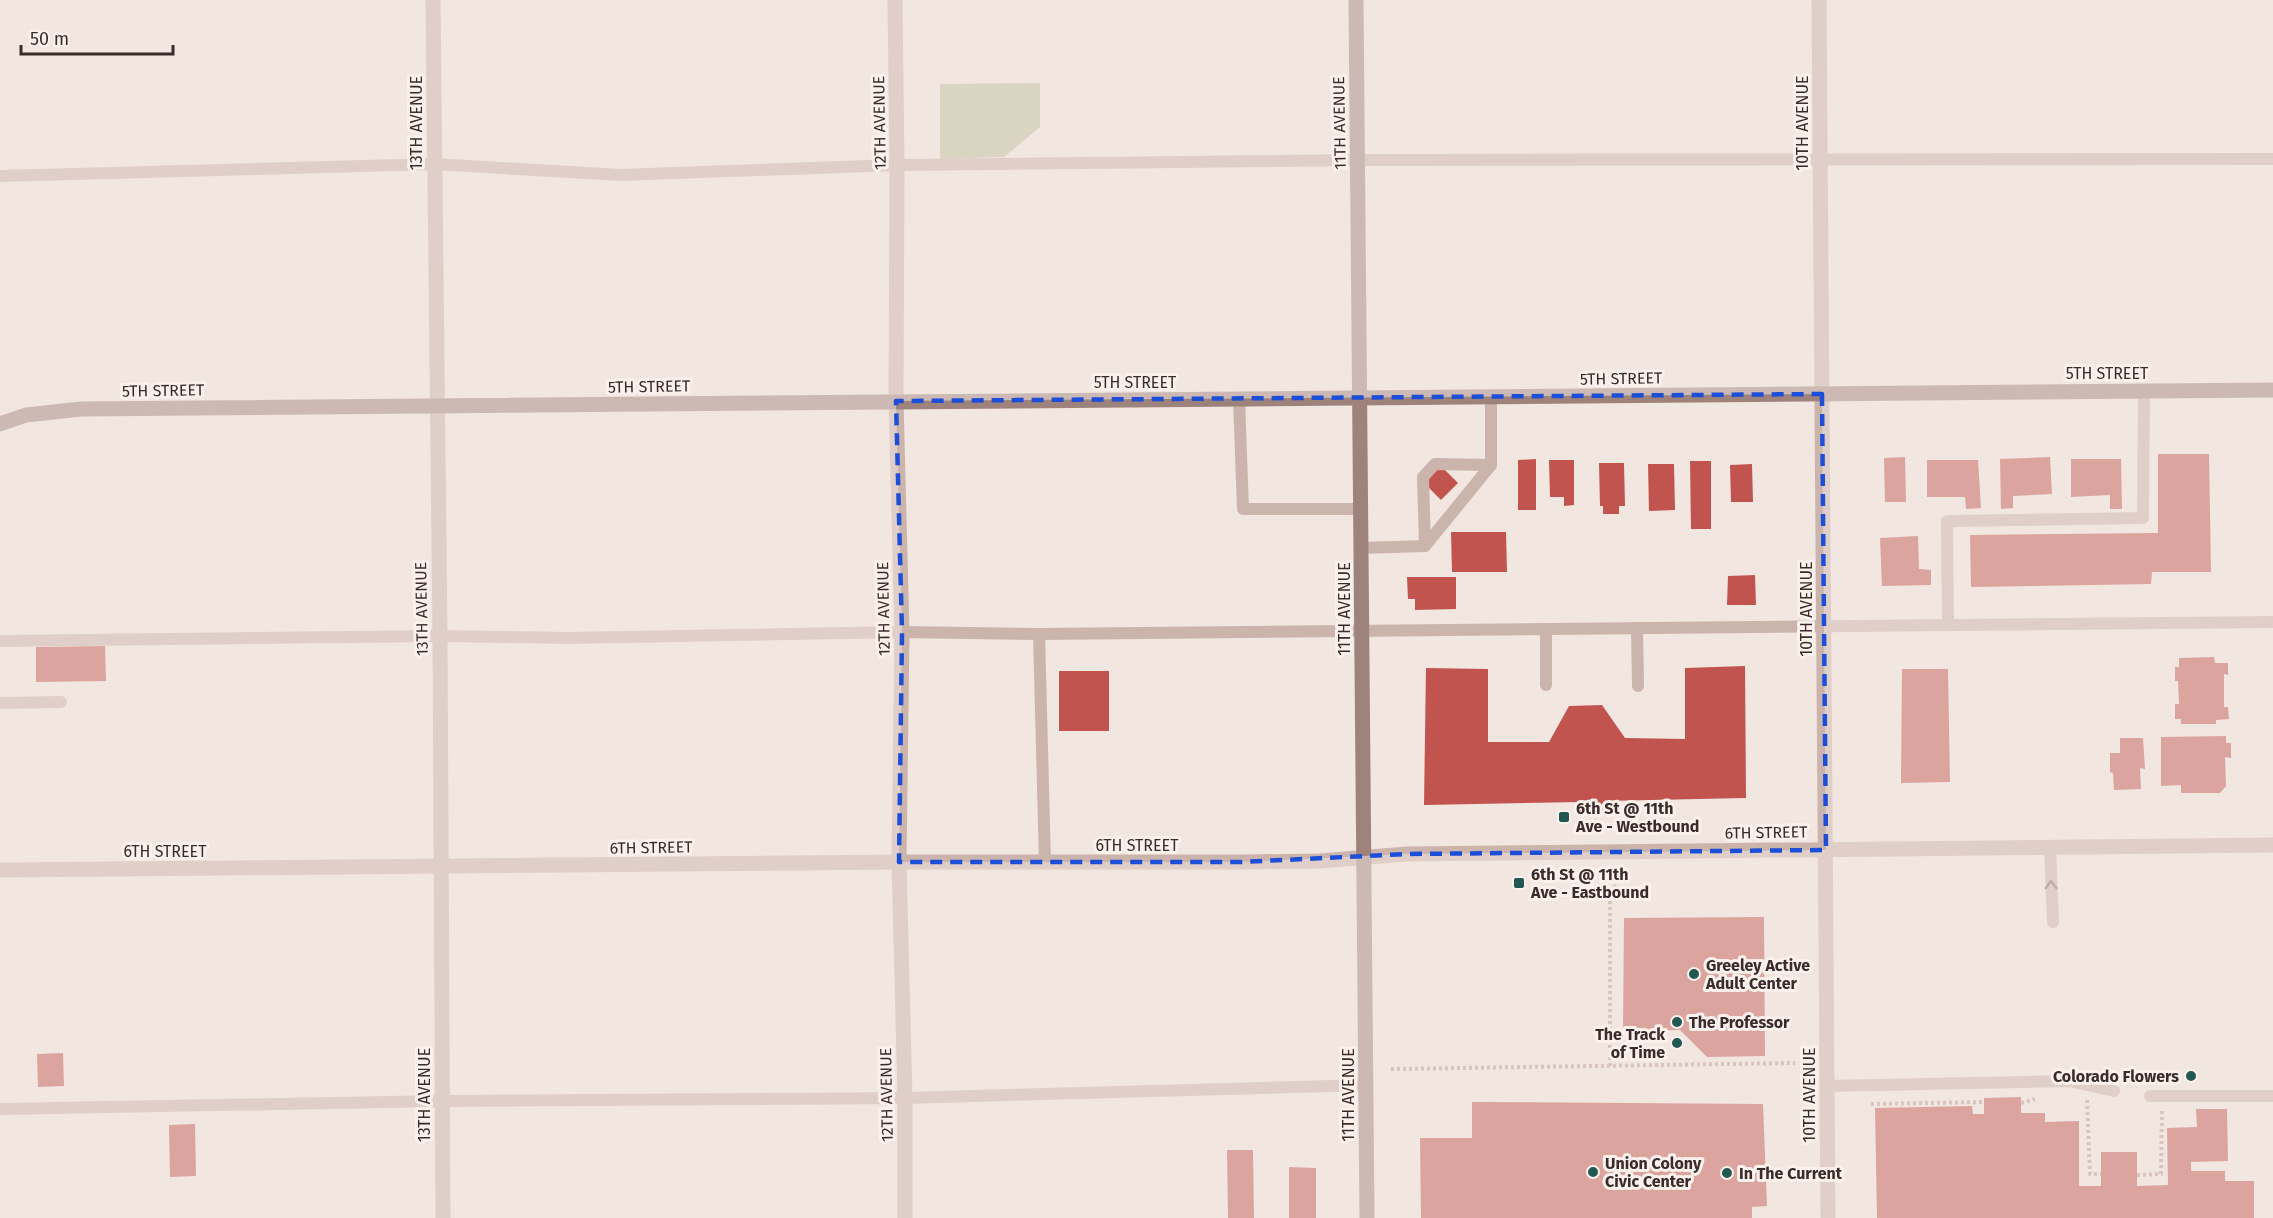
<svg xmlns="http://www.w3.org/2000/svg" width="2273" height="1218" viewBox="0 0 2273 1218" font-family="'Fira Sans',sans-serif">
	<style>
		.green { fill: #bdc1a0 }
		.building { fill: #c2544f }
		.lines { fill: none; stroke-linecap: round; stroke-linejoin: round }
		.path { stroke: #b69e96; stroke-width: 4; stroke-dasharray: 3 3; stroke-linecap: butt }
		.lane { stroke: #cbb4ac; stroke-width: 12 }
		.street { stroke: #cbb4ac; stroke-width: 15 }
		.secondary { stroke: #9e837d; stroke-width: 15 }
		.oneway { stroke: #7b6965 }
		.marked { fill: none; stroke: #1d4ed8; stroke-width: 4.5; stroke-dasharray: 12 8; stroke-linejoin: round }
		.poi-dot { fill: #215952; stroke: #faf1ed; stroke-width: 2 }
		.labels { text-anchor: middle; stroke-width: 6; stroke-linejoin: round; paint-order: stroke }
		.street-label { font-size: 16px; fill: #392c2b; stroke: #faf1ed }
		.poi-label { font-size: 16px; font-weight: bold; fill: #392c2b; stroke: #faf1ed; text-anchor: start }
	</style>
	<rect width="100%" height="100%" fill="#f2e6e0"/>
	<!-- green -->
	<path class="green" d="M1040,83V127L1004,157L940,159V84Z"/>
	<!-- building -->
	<g class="building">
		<path d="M2158,454H2209L2211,572H2152L2151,584L1971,587L1970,535L2158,533Z"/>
		<path d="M1905,457L1906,502H1885L1884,458Z"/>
		<path d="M2050,457L2052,494L2013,496V508L2001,509L2000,459Z"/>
		<path d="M1536,459V510H1518V460Z"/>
		<path d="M2071,459H2121L2122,509H2110V495L2071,497Z"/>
		<path d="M1549,460H1574V505L1564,506V497H1550Z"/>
		<path d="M1927,460H1978L1981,508L1966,509L1965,497H1927Z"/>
		<path d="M1690,461H1711V529H1691Z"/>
		<path d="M1599,463H1624L1625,506H1619V514H1603V506H1600Z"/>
		<path d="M1648,464H1674L1675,510L1649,511Z"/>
		<path d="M1752,464L1753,502H1731L1730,465Z"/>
		<path d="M1441,466L1458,483L1441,500L1424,483Z"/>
		<path d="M1451,532H1506L1507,572H1452Z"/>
		<path d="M1918,536L1919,569L1931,570V585L1882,586L1880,538Z"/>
		<path d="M1755,575L1756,605H1727L1728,576Z"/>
		<path d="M1407,577H1456V609L1415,610V599H1408Z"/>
		<path d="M105,646L106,681L36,682V647Z"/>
		<path d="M2214,657L2215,663H2228V675L2224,674V707H2228L2229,719L2216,720V724H2181V719H2175V704H2179L2178,681H2175V667H2179V658Z"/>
		<path d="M1745,666L1746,798L1604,801V811H1580L1581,802L1424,805L1426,668L1488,669V742H1549L1569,706L1602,705L1625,738L1685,739V668Z"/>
		<path d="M1902,669H1948L1950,782L1901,783Z"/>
		<rect x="1059" y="671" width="50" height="60"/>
		<path d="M2226,736V743H2231V758L2225,757L2226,786L2220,793H2181V785L2161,786V737Z"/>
		<path d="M2120,738H2143L2145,769L2140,768L2141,789L2114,790L2113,773L2110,772V753H2120Z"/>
		<path d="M1764,917L1765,1056L1707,1057L1680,1030L1623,1031L1624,918Z"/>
		<path d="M63,1053L64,1086L38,1087L37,1054Z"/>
		<path d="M2021,1097V1113H2045V1122L2079,1121V1186H2101V1152H2137V1186L2168,1185L2167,1128L2197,1127L2196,1109H2227L2228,1161L2191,1162V1171H2225V1181H2254V1218H1877L1875,1108L1972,1106L1973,1114H1984V1098Z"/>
		<path d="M1472,1102L1763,1104L1767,1206L1752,1207V1218H1421L1420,1138H1472Z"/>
		<path d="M195,1124L196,1176L170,1177L169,1125Z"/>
		<path d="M1227,1150H1253L1254,1218H1228Z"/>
		<path d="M1289,1167L1316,1168V1218H1289Z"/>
	</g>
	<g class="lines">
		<!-- path -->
		<g class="path">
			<path d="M1610,1066V896L1616,885"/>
			<path d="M1391,1069L1795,1063"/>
			<path d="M2087,1100L2090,1174H2101"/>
			<path d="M2021,1103L2035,1099"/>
			<path d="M1871,1104L1984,1102"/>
			<path d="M2137,1175L2161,1174L2162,1110"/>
		</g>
		<!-- lane -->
		<g class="lane">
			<path d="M0,176L434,164L620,175L897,165L1358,160L2273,159"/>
			<path d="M1239,399L1243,509H1361"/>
			<path d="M1425,546L1491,465"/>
			<path d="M1361,548L1425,546L1423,477L1435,464L1491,465V397"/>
			<path d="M1948,625L1947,521L2143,518L2144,391"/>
			<path d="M1637,628L1638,686"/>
			<path d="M1546,629V685"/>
			<path d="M1039,634L1045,863"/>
			<path d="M0,641L440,636L568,638L902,632L1039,634L2273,622"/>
			<path d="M0,703L61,702"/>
			<path d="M2050,847L2053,922"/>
			<path d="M1827,1086L2069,1081L2114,1091"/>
			<path d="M2150,1096H2273"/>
			<path d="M0,1109L442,1101L905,1098L1366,1085"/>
		</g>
		<!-- street -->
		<g class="street">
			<path d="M433,0L440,636L443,1218"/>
			<path d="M895,0L897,165L896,401L902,632L899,862L905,1098V1218"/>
			<path d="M1819,0L1828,1218"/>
			<path d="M0,870L899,862H1241L1320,861L1407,854L2273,845"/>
		</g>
		<!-- secondary -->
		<g class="secondary">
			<path d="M1356,0L1367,1218"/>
			<path d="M0,424L26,415L81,409L2273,390"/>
		</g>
	</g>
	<!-- one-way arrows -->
	<defs><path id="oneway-chevron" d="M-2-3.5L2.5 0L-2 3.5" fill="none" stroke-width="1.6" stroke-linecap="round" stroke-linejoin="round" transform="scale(1.5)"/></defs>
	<use class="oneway" href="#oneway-chevron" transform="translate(2051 885) rotate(-91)"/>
	<!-- marked area -->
	<path d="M0 0H2273V1218H0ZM1822,394L1826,850L1407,854L1241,862H899L902,632L896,401Z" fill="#f2e6e0" fill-opacity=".55" fill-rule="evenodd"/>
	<path class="marked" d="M1822,394L1826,850L1407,854L1241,862H899L902,632L896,401Z"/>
	<!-- markers -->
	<g class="poi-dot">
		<rect x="1558" y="811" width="12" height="12" rx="3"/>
		<rect x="1513" y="877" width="12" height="12" rx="3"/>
		<circle cx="1694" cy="974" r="6"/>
		<circle cx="1677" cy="1022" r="6"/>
		<circle cx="1677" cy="1043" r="6"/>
		<circle cx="2191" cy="1076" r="6"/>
		<circle cx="1593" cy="1172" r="6"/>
		<circle cx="1727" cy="1173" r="6"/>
	</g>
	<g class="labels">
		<!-- street labels -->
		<g class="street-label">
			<text transform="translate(416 123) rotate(-90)" y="6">13TH AVENUE</text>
			<text transform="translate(879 123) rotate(-91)" y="6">12TH AVENUE</text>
			<text transform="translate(1339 123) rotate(-91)" y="6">11TH AVENUE</text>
			<text transform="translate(1802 123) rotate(-90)" y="6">10TH AVENUE</text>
			<text x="2107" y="379">5TH STREET</text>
			<text transform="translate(1621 378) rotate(-1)" y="6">5TH STREET</text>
			<text x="1135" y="388">5TH STREET</text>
			<text transform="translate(649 386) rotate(-1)" y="6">5TH STREET</text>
			<text transform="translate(163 390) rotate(-1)" y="6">5TH STREET</text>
			<text transform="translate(421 609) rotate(-91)" y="6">13TH AVENUE</text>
			<text transform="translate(883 609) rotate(-91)" y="6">12TH AVENUE</text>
			<text transform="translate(1344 609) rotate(-90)" y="6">11TH AVENUE</text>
			<text transform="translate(1806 609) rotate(-90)" y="6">10TH AVENUE</text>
			<text transform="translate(1766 832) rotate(-1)" y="6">6TH STREET</text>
			<text x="1137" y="851">6TH STREET</text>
			<text transform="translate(651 847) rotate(-1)" y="6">6TH STREET</text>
			<text x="165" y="857">6TH STREET</text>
			<text transform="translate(424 1095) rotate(-90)" y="6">13TH AVENUE</text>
			<text transform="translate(886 1095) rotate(-91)" y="6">12TH AVENUE</text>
			<text transform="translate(1348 1095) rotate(-90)" y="6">11TH AVENUE</text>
			<text transform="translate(1809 1095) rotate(-90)" y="6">10TH AVENUE</text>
		</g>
		<!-- poi labels -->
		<g class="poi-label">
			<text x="1576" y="814">6th St @ 11th<tspan x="1576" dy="18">Ave - Westbound</tspan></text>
			<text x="1531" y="880">6th St @ 11th<tspan x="1531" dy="18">Ave - Eastbound</tspan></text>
			<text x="1706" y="971">Greeley Active<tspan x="1706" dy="18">Adult Center</tspan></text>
			<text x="1689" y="1028">The Professor</text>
			<text x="1665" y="1040" text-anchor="end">The Track<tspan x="1665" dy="18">of Time</tspan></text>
			<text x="2179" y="1082" text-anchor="end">Colorado Flowers</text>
			<text x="1605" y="1169">Union Colony<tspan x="1605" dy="18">Civic Center</tspan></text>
			<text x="1739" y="1179">In The Current</text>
		</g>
	</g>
	<!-- scale -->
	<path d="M21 45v9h152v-9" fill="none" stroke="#392c2b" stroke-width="3"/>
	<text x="30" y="45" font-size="18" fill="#392c2b" stroke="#faf1ed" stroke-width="4.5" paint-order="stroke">50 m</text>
</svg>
